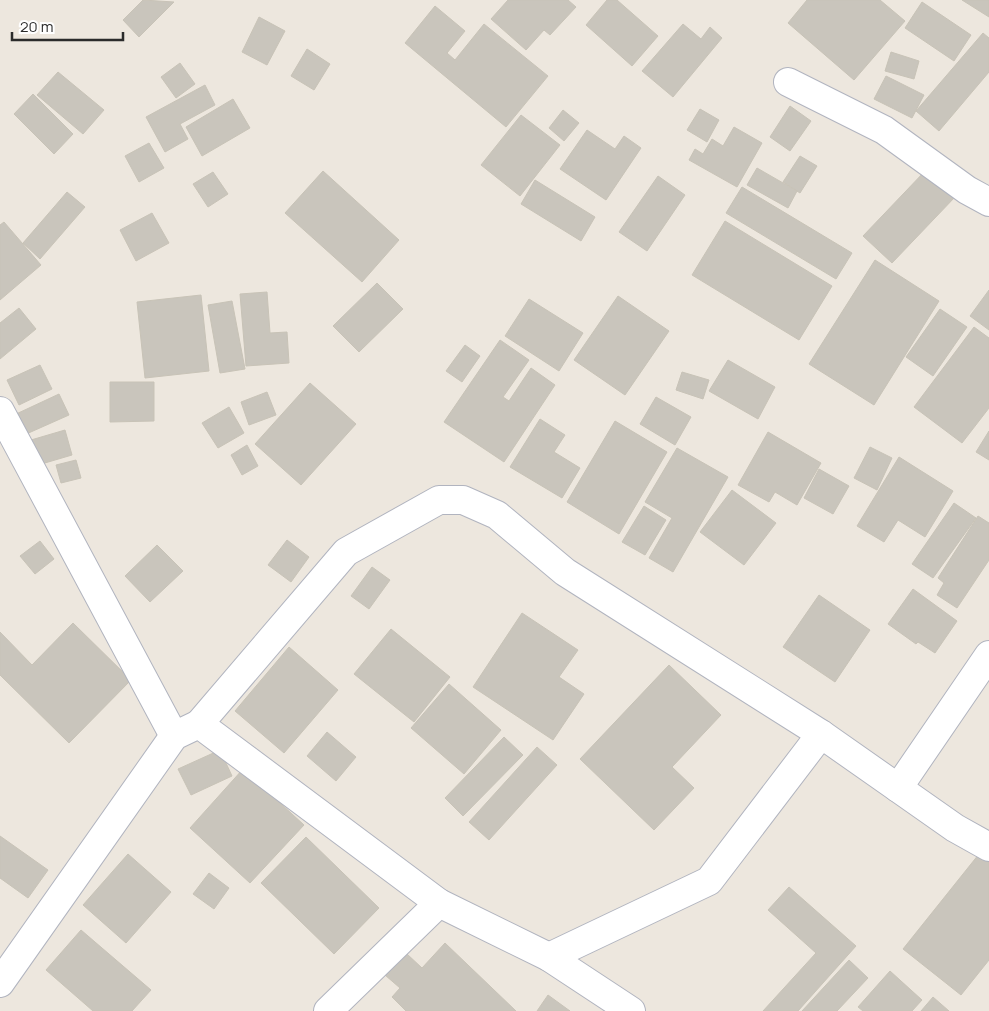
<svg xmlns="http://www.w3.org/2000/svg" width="989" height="1011" viewBox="0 0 989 1011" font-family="Manrope,sans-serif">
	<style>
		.building { fill: #c9c5bc; stroke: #c8c3b7 }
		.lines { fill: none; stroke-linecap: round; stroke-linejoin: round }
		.street-casing { stroke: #b1b4bf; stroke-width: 30 }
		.street { stroke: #fff; stroke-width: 28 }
	</style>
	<rect width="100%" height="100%" fill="#ede7de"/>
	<!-- building -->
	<g class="building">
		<path d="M143,0L174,2L139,37L123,20Z"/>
		<path d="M508,0H568L576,7L550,35L544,30L526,50L491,19Z"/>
		<path d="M607,0H617L658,36L632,66L586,25Z"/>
		<path d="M807,0H880L905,21L854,80L788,23Z"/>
		<path d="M962,0H989V17Z"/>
		<path d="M922,2L971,35L954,61L905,28Z"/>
		<path d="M435,6L465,31L447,53L455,60L484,24L548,76L506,127L405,43Z"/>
		<path d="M259,17L285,31L267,65L242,52Z"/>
		<path d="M683,24L701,39L710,27L722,38L673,97L642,71Z"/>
		<path d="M983,33L989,38V72L939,131L916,111Z"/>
		<path d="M307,49L330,64L314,90L291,76Z"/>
		<path d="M891,52L919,61L914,79L885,71Z"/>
		<path d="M180,63L195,84L176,98L161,77Z"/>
		<path d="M58,72L104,110L83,134L37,95Z"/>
		<path d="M886,76L924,95L912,118L874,99Z"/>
		<path d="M205,85L215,105L180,124L188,139L165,152L146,117Z"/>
		<path d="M33,94L73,134L54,154L14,114Z"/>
		<path d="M233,99L250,128L202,156L186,127Z"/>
		<path d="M790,106L811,121L790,151L770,137Z"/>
		<path d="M700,109L719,120L707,142L687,130Z"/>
		<path d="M563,110L579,123L564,141L549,128Z"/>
		<path d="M521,115L560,145L520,196L481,165Z"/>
		<path d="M734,127L762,143L737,187L689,160L695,149L703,154L712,139L723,146Z"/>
		<path d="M587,130L615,149L624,136L641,148L606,200L560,169Z"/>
		<path d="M149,143L164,168L139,182L125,156Z"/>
		<path d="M800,156L817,166L800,193L783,182Z"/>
		<path d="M757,168L797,191L788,208L747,185Z"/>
		<path d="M926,170L955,197L892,263L863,236Z"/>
		<path d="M323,171L399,240L362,282L285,213Z"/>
		<path d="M213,172L228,194L208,207L193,184Z"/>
		<path d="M658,176L685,195L647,251L619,232Z"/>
		<path d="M535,180L595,217L581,241L521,204Z"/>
		<path d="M742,187L852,253L836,279L726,213Z"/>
		<path d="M67,192L85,207L40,259L23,243Z"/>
		<path d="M152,213L169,243L136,261L120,230Z"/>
		<path d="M725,221L832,286L799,340L692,275Z"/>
		<path d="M4,222L41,265L0,300V225Z"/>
		<path d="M875,260L939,301L874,405L809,364Z"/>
		<path d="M377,283L403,309L359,352L333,326Z"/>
		<path d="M989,290V330L970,316Z"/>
		<path d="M267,292L270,333L287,332L289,363L246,366L240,294Z"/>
		<path d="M201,295L209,371L145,378L137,302Z"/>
		<path d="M618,296L669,331L625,395L574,360Z"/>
		<path d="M529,299L583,333L559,371L505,336Z"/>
		<path d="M232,301L245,369L220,373L208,305Z"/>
		<path d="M19,308L36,329L0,359V323Z"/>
		<path d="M940,309L967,327L933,376L906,357Z"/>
		<path d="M974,327L989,338V408L962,443L914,407Z"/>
		<path d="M500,340L529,360L503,397L509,401L531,368L555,385L504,462L444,422Z"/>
		<path d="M465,345L480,356L462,382L446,371Z"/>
		<path d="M728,360L775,387L758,419L709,391Z"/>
		<path d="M40,365L52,389L19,405L7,380Z"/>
		<path d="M682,372L709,380L703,399L676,390Z"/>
		<path d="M110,382H154V421L110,422Z"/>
		<path d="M310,383L356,424L301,485L255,444Z"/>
		<path d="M267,392L276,415L249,425L241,402Z"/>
		<path d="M59,394L69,415L24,435L14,415Z"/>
		<path d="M656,397L691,417L675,445L640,424Z"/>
		<path d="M229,407L244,433L218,448L202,423Z"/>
		<path d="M540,419L565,435L554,452L580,468L562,498L510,467Z"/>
		<path d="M615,421L667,452L619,534L567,502Z"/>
		<path d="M65,430L72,455L38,465L31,440Z"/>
		<path d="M989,431V460L976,452Z"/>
		<path d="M768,432L821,463L797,505L775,492L769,502L738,485Z"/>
		<path d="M247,445L258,466L242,475L231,455Z"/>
		<path d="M870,447L892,458L877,490L854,478Z"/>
		<path d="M677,448L728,477L673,572L649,558L672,518L645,502Z"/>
		<path d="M899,457L953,491L925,537L898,520L884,542L857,526Z"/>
		<path d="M76,460L81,478L61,483L56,465Z"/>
		<path d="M819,469L849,486L833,514L804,498Z"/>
		<path d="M732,490L776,523L744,565L700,532Z"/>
		<path d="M954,503L976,518L933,578L912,564Z"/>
		<path d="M644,506L666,520L645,555L622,542Z"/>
		<path d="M978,516L989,523V560L957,608L937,595L944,583L938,578Z"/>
		<path d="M287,540L309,557L291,582L268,565Z"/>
		<path d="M40,541L54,559L35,574L20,556Z"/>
		<path d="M157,545L183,571L150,602L125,576Z"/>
		<path d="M372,567L390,580L369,609L351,596Z"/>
		<path d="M913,589L957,621L935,653L918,642L916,644L888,624Z"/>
		<path d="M819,595L870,630L835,682L783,647Z"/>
		<path d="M522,613L578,650L559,677L584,694L553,740L473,687Z"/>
		<path d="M73,623L131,680L69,743L0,675V632L32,665Z"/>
		<path d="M391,629L450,677L414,722L354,674Z"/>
		<path d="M289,647L338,690L284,753L235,711Z"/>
		<path d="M669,665L721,715L672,767L694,788L654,830L580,759Z"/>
		<path d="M449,684L501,730L464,774L411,728Z"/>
		<path d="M327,732L356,757L336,781L307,756Z"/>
		<path d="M504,737L523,755L463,816L445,798Z"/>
		<path d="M537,747L557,765L489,840L469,822Z"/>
		<path d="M220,750L232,776L191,795L178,769Z"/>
		<path d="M243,769L304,825L250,883L190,828Z"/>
		<path d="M0,836L48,870L28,898L0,878Z"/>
		<path d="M306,837L379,908L334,954L261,883Z"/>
		<path d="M983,849L989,854V960L961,995L903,949Z"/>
		<path d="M128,854L171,892L126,943L83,905Z"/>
		<path d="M209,873L229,888L214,909L193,894Z"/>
		<path d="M789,887L856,946L798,1011H763L816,953L768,910Z"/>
		<path d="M81,930L151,990L132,1011H93L46,970Z"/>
		<path d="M445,943L516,1011H406L392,997L400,988L385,975L407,954L422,968Z"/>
		<path d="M849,960L868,978L837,1011H802Z"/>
		<path d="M890,971L922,1000L912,1011H863L858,1007Z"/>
		<path d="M548,995L570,1011H537Z"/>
		<path d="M933,997L949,1011H921Z"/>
	</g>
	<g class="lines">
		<!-- street casing -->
		<g class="street-casing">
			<g id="street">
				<path d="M788,82L884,130L967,190L989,202"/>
				<path d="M0,411L174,736"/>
				<path d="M989,655L898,788L955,828L989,847"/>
				<path d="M199,724L346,552L439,500H463L497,515L565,572L821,734L898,788"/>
				<path d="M549,957L709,881L821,734"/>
				<path d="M0,983L174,736L199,724L439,903L549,957L631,1011"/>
				<path d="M328,1011L439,903"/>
			</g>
		</g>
		<!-- street -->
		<use href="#street" class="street"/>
	</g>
	<!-- scale -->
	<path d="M12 32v8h111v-8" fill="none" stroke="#2b2b2b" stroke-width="2.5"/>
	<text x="20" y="32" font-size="15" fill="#2b2b2b" stroke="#ffffff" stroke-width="4" paint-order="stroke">20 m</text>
</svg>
